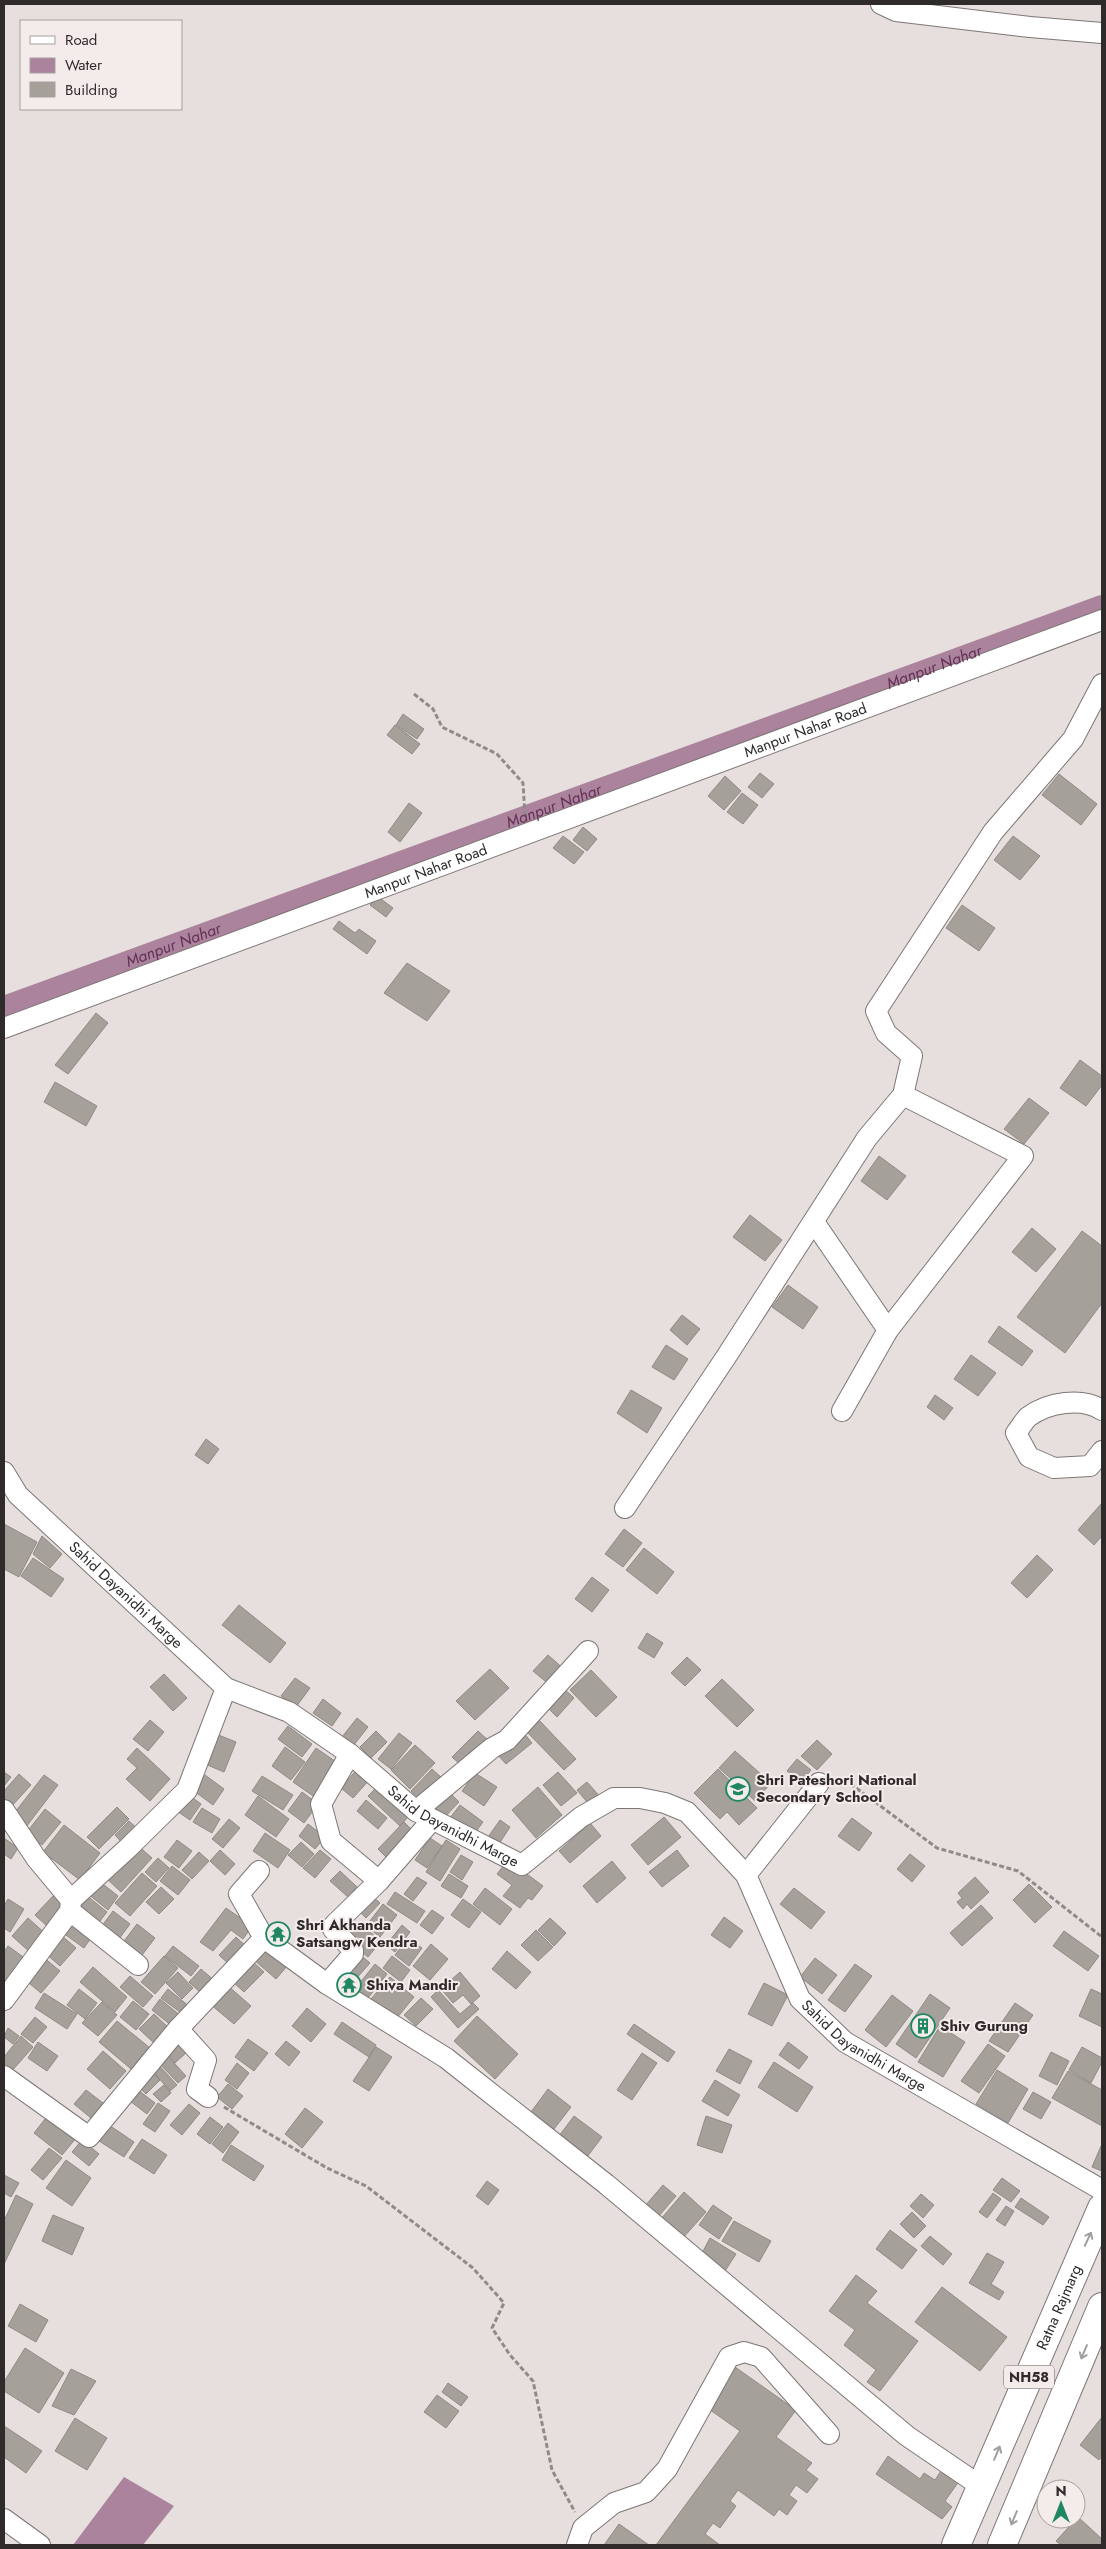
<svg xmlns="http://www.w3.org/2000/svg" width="1106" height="2549" viewBox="0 0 1106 2549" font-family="Jost,sans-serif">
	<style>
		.water { fill: #ab839d }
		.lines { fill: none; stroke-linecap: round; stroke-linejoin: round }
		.canal { stroke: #ab839d; stroke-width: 20 }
		.building { fill: #a6a09b; stroke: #908a86 }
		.minor-casing { stroke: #7e7675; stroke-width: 22 }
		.highway-casing { stroke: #7e7675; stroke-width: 30 }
		.path { stroke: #918a89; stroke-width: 3; stroke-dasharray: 5 2.5; stroke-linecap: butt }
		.minor { stroke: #fff; stroke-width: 20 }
		.highway { stroke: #fff; stroke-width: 28 }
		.oneway { stroke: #a1a0a0 }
		.labels { text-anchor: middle; stroke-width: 4; stroke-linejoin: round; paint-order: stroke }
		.shield { fill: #f4ecea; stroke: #6a6564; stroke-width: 1 }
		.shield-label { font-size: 14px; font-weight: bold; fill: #2f2b2b }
		.street-label { font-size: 15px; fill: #2f2b2b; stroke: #f4ecea }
		.poi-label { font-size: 15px; font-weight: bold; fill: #2f2b2b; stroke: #f4ecea; text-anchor: start }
		.water-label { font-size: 16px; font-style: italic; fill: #643055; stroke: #f4ecea }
	</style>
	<rect width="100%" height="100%" fill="#e7dfdd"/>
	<!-- water -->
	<path class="water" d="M124,2477L174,2506L143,2545H73Z"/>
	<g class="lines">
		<!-- canal -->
		<path class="canal" id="s1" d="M4,1006L1102,605"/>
	</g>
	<!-- building -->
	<g class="building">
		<path d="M403,714L424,729L417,739L396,725Z"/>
		<path d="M395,725L420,744L412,754L387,735Z"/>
		<path d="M760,773L774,784L762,798L748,787Z"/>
		<path d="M1059,774L1097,804L1081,825L1042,795Z"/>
		<path d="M725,776L741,791L724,810L708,796Z"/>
		<path d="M742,793L758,805L743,824L727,812Z"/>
		<path d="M409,803L422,813L400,842L388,832Z"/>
		<path d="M583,827L597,839L587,851L573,840Z"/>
		<path d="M563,836L584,852L574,864L553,848Z"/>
		<path d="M1013,836L1040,856L1020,880L994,860Z"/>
		<path d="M377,896L393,908L386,917L370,905Z"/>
		<path d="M962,905L995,928L979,951L946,928Z"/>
		<path d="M339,921L355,933L359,929L376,941L367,954L333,929Z"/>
		<path d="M407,963L450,991L427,1021L384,993Z"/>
		<path d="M96,1013L108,1023L68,1074L55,1065Z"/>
		<path d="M1080,1060L1102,1076V1085L1086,1106L1060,1088Z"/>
		<path d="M55,1082L97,1106L86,1126L44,1102Z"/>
		<path d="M1029,1098L1049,1113L1024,1144L1004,1129Z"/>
		<path d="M879,1156L906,1176L887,1200L861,1181Z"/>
		<path d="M750,1215L782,1240L765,1261L733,1237Z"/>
		<path d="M1032,1228L1056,1249L1036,1272L1012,1252Z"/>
		<path d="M1082,1231L1102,1246V1303L1065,1353L1017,1317Z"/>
		<path d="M788,1285L818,1307L803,1329L772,1307Z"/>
		<path d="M682,1315L700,1329L687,1345L670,1330Z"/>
		<path d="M999,1326L1033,1351L1022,1366L988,1342Z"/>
		<path d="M666,1345L688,1359L674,1380L652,1367Z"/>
		<path d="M971,1355L996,1373L978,1396L954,1379Z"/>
		<path d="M631,1390L662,1408L647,1433L617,1413Z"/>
		<path d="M935,1395L953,1408L944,1420L927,1407Z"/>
		<path d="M206,1439L219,1449L208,1464L195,1455Z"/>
		<path d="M1102,1503V1536L1094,1545L1078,1530Z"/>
		<path d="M4,1524L37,1542L19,1577L4,1569Z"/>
		<path d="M624,1529L642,1543L623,1567L605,1554Z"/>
		<path d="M42,1536L62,1554L50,1568L33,1554Z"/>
		<path d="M644,1548L674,1572L657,1594L626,1570Z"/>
		<path d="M1037,1555L1053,1570L1027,1598L1011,1583Z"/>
		<path d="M33,1558L64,1579L51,1597L21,1576Z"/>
		<path d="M592,1577L609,1590L592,1612L575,1599Z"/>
		<path d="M239,1605L286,1643L270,1663L222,1625Z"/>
		<path d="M647,1633L663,1643L654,1658L638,1648Z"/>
		<path d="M548,1655L565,1670L551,1686L533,1671Z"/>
		<path d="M687,1657L701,1670L685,1686L671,1673Z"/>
		<path d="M490,1669L509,1688L475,1720L456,1701Z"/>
		<path d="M591,1670L617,1697L596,1717L570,1690Z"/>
		<path d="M164,1674L187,1698L173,1711L150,1687Z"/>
		<path d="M295,1678L310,1688L296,1707L281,1696Z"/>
		<path d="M722,1679L754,1710L737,1727L705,1696Z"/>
		<path d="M561,1686L574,1698L557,1717L544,1704Z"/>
		<path d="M323,1699L341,1713L332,1726L313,1713Z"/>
		<path d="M357,1718L368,1727L353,1746L342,1737Z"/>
		<path d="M538,1719L576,1759L564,1770L525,1730Z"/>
		<path d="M150,1720L164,1732L148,1751L133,1739Z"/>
		<path d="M288,1726L312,1744L302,1757L278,1739Z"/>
		<path d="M376,1731L387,1742L371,1758L360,1747Z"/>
		<path d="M478,1731L489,1741L463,1767L452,1757Z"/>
		<path d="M523,1732L532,1743L506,1764L497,1754Z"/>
		<path d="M399,1733L412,1743L391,1769L378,1759Z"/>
		<path d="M216,1734L236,1742L224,1772L205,1764Z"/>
		<path d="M817,1740L832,1754L817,1770L801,1756Z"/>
		<path d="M415,1745L435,1763L410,1789L391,1770Z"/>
		<path d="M285,1747L305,1762L291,1780L272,1766Z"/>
		<path d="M137,1748L170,1779L150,1801L126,1779L137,1768L127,1759Z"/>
		<path d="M316,1748L342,1766L319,1800L293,1782Z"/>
		<path d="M735,1751L771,1783L755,1801L719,1768Z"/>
		<path d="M797,1759L811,1770L801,1782L787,1771Z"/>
		<path d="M358,1768L370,1779L353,1798L341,1788Z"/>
		<path d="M432,1769L442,1778L421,1800L411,1791Z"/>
		<path d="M718,1769L757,1808L739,1825L727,1812L720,1819L694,1793Z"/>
		<path d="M4,1772L11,1777L4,1786Z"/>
		<path d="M558,1772L577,1793L561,1806L543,1785Z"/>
		<path d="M475,1773L497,1787L484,1806L462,1791Z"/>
		<path d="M19,1774L31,1785L10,1808L4,1802V1791Z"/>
		<path d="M44,1775L58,1785L26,1827L12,1816Z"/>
		<path d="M205,1775L224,1789L213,1805L194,1791Z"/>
		<path d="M262,1776L293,1795L283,1810L252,1791Z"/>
		<path d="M587,1782L602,1799L592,1808L577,1790Z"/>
		<path d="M538,1787L562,1815L536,1838L512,1810Z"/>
		<path d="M376,1788L408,1817L400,1826L368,1796Z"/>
		<path d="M446,1789L459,1802L442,1820L428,1807Z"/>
		<path d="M302,1792L318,1804L304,1823L288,1811Z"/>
		<path d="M189,1795L201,1804L190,1820L177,1811Z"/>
		<path d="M258,1796L289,1819L276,1837L245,1815Z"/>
		<path d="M366,1800L387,1818L378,1829L357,1811Z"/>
		<path d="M460,1805L483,1822L472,1837L449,1819Z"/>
		<path d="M117,1807L129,1819L99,1849L87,1837Z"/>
		<path d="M202,1808L220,1819L212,1833L193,1822Z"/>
		<path d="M45,1809L61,1822L42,1845L26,1833Z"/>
		<path d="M664,1817L681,1837L648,1865L631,1845Z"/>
		<path d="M852,1818L872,1833L859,1851L838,1836Z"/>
		<path d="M229,1819L240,1828L223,1848L212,1839Z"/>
		<path d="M500,1820L510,1827L497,1847L486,1840Z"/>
		<path d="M129,1821L139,1830L124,1845L115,1835Z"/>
		<path d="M404,1822L414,1832L388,1859L378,1849Z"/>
		<path d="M590,1823L601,1836L570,1863L559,1851Z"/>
		<path d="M308,1824L325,1837L315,1849L299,1836Z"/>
		<path d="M64,1825L100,1853L80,1880L43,1852Z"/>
		<path d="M265,1833L290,1850L278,1868L253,1851Z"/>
		<path d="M4,1838L18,1848L11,1859L4,1854Z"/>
		<path d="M430,1838L442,1846L427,1868L415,1860Z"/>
		<path d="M177,1840L192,1851L179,1868L164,1857Z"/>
		<path d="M446,1840L460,1849L440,1881L426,1872Z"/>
		<path d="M301,1842L314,1854L302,1867L288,1855Z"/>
		<path d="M136,1844L152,1858L121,1892L105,1877Z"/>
		<path d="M220,1850L235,1864L225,1875L210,1861Z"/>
		<path d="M320,1850L331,1859L315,1878L303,1868Z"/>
		<path d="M677,1850L689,1866L662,1887L649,1872Z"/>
		<path d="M199,1852L209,1861L192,1879L182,1870Z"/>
		<path d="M910,1854L925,1866L912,1882L897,1869Z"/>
		<path d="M461,1855L473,1862L462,1880L450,1872Z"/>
		<path d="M158,1858L169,1868L156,1882L145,1872Z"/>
		<path d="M508,1860L543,1886L532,1900L528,1898L520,1908L503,1896L512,1885L497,1874Z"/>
		<path d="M612,1861L626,1878L597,1903L583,1886Z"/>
		<path d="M172,1866L190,1880L178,1895L160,1881Z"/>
		<path d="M340,1871L357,1887L348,1897L330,1881Z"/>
		<path d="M142,1873L157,1886L130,1916L115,1903Z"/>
		<path d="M449,1874L468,1886L461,1898L441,1886Z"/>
		<path d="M417,1877L427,1883L413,1901L404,1894Z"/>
		<path d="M975,1877L989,1892L971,1909L967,1904L963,1909L957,1902L962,1898L958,1893Z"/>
		<path d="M99,1881L118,1896L108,1910L88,1894Z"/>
		<path d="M1029,1884L1052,1907L1035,1923L1013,1900Z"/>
		<path d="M161,1887L174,1899L159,1914L146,1902Z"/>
		<path d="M485,1888L512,1909L500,1925L473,1904Z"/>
		<path d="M794,1888L825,1912L811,1929L780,1904Z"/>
		<path d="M395,1892L425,1911L417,1923L387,1904Z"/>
		<path d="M369,1893L380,1903L366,1918L356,1908Z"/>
		<path d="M54,1895L68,1907L49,1928L35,1915Z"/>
		<path d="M86,1895L107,1912L96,1926L75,1909Z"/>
		<path d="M8,1899L24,1909L10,1932L4,1928V1906Z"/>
		<path d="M463,1899L481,1912L469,1928L451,1915Z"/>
		<path d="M383,1904L397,1915L380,1937L366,1926Z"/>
		<path d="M981,1905L993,1918L962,1946L950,1933Z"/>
		<path d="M226,1908L252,1926L243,1939L231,1930L213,1951L200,1942Z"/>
		<path d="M432,1910L444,1918L432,1934L420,1925Z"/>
		<path d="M113,1911L130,1924L116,1943L99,1930Z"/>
		<path d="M724,1917L743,1931L730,1948L711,1935Z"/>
		<path d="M28,1918L48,1936L32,1954L12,1936Z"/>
		<path d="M550,1918L566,1933L554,1946L538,1930Z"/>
		<path d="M72,1920L93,1935L84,1948L63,1933Z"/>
		<path d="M358,1922L381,1941L368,1957L345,1938Z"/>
		<path d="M137,1924L155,1938L139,1959L121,1945Z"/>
		<path d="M402,1925L410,1932L395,1952L386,1945Z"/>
		<path d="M536,1930L553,1947L538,1961L521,1945Z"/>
		<path d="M1064,1931L1099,1956L1088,1971L1053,1946Z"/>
		<path d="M61,1935L76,1948L60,1966L45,1953Z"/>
		<path d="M236,1937L249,1949L232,1967L219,1955Z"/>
		<path d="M408,1938L422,1948L409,1966L395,1955Z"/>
		<path d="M431,1944L448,1959L430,1980L413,1966Z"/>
		<path d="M8,1946L26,1959L8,1984L4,1980V1952Z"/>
		<path d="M173,1946L199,1966L191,1976L165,1956Z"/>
		<path d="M264,1946L288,1965L276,1979L253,1959Z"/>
		<path d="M507,1951L531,1972L516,1989L492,1969Z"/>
		<path d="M358,1953L370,1963L347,1989L335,1979Z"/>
		<path d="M164,1956L178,1968L155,1994L141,1982Z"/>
		<path d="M392,1956L410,1970L401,1982L383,1968Z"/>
		<path d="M43,1957L60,1971L41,1993L24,1979Z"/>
		<path d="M815,1958L837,1975L822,1994L800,1977Z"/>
		<path d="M252,1961L264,1972L244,1992L232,1981Z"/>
		<path d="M375,1964L387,1974L368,1998L355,1989Z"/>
		<path d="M855,1964L872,1976L845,2012L828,2000Z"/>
		<path d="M93,1967L127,1997L115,2012L80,1982Z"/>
		<path d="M201,1969L216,1982L204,1996L189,1982Z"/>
		<path d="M178,1972L193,1988L182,1999L166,1983Z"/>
		<path d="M460,1972L480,1996L471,2004L463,1995L453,2003L441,1989Z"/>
		<path d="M130,1976L153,1996L143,2007L120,1987Z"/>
		<path d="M390,1977L414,1997L396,2019L371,1999Z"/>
		<path d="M764,1983L788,1995L772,2026L748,2014Z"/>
		<path d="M227,1985L251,2006L234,2024L210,2004Z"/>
		<path d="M79,1989L97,2003L85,2019L67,2005Z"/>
		<path d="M168,1989L190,2007L184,2015L161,1998Z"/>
		<path d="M1091,1989L1102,1994V2027L1079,2016Z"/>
		<path d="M438,1990L460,2014L473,2003L479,2009L458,2028L431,1997Z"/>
		<path d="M44,1993L77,2014L67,2029L35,2008Z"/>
		<path d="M930,1994L950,2008L916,2058L896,2044Z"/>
		<path d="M892,1995L913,2011L886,2047L865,2030Z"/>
		<path d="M421,1998L433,2009L416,2026L404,2015Z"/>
		<path d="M160,1999L181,2016L172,2026L152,2010Z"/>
		<path d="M133,2001L149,2014L136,2030L120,2017Z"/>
		<path d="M102,2002L117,2015L98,2036L82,2023Z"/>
		<path d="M1015,2003L1033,2015L1008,2052L989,2041Z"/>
		<path d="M307,2008L326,2024L311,2042L292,2026Z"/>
		<path d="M154,2014L171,2030L156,2045L139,2029Z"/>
		<path d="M477,2016L518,2054L495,2079L454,2041Z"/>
		<path d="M35,2017L47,2027L33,2043L21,2034Z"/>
		<path d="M117,2021L150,2048L131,2069L99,2042Z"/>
		<path d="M342,2022L376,2045L369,2057L334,2034Z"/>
		<path d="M634,2024L675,2052L668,2062L627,2034Z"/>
		<path d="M940,2026L965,2042L943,2077L918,2062Z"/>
		<path d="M8,2028L19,2036L13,2044L4,2037Z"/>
		<path d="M21,2036L33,2047L10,2073L4,2067V2057Z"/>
		<path d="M248,2039L268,2053L254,2071L235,2057Z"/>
		<path d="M286,2041L300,2052L289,2066L275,2054Z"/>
		<path d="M38,2042L58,2056L47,2071L28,2058Z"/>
		<path d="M180,2042L188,2051L175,2063L166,2053Z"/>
		<path d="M788,2042L808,2057L799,2069L779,2055Z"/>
		<path d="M988,2044L1005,2056L979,2093L961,2081Z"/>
		<path d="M376,2047L392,2057L369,2091L353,2081Z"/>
		<path d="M1082,2047L1102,2058V2062L1091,2083L1069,2070Z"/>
		<path d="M729,2049L752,2061L740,2084L716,2071Z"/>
		<path d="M103,2051L126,2071L110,2089L87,2069Z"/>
		<path d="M1051,2052L1069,2061L1057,2085L1039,2076Z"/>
		<path d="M642,2053L657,2063L632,2100L617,2090Z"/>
		<path d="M166,2054L186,2076L178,2083L158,2062Z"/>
		<path d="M156,2062L177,2085L170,2091L150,2068Z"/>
		<path d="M774,2062L813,2087L797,2112L758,2087Z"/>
		<path d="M237,2063L249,2073L237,2089L225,2080Z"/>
		<path d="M149,2069L160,2080L146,2094L135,2083Z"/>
		<path d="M997,2070L1028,2089L1008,2123L976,2104Z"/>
		<path d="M1068,2071L1102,2090V2126L1052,2098Z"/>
		<path d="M715,2080L740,2095L728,2116L702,2101Z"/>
		<path d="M228,2084L243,2096L232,2109L217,2097Z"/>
		<path d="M164,2085L171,2093L161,2102L153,2094Z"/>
		<path d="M134,2087L155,2103L147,2114L126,2098Z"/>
		<path d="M548,2089L571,2107L554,2129L531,2112Z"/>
		<path d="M86,2090L103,2103L91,2118L74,2104Z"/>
		<path d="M1033,2092L1051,2102L1041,2119L1023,2109Z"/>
		<path d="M158,2103L170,2111L155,2132L143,2124Z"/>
		<path d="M189,2104L200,2113L182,2135L170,2125Z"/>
		<path d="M305,2108L323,2122L302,2148L285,2134Z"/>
		<path d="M49,2114L77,2137L62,2155L34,2133Z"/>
		<path d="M574,2116L602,2137L584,2161L556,2140Z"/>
		<path d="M706,2116L732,2125L722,2153L697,2145Z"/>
		<path d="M210,2117L223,2127L210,2144L197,2134Z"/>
		<path d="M106,2123L134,2142L124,2157L96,2139Z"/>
		<path d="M228,2123L239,2132L223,2153L212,2144Z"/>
		<path d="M142,2139L167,2155L154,2174L129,2158Z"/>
		<path d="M82,2140L99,2154L89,2166L72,2152Z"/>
		<path d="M231,2145L264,2166L254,2181L222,2160Z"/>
		<path d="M1101,2146L1102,2147V2171L1092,2167Z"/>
		<path d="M49,2148L62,2158L43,2180L31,2170Z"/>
		<path d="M66,2160L91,2178L72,2206L46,2188Z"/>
		<path d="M4,2175L19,2183L11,2197L4,2193Z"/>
		<path d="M1002,2178L1020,2191L1011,2202L993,2190Z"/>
		<path d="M487,2181L499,2190L488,2205L476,2196Z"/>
		<path d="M663,2185L676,2196L658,2217L645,2206Z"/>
		<path d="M684,2192L706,2212L682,2239L660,2220Z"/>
		<path d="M993,2193L1001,2199L987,2218L979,2212Z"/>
		<path d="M921,2194L934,2205L923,2218L910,2206Z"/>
		<path d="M16,2195L33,2204L4,2264V2221Z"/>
		<path d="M1021,2198L1049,2217L1043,2225L1015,2207Z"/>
		<path d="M713,2205L732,2218L719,2239L699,2225Z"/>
		<path d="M1006,2206L1014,2211L1005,2226L996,2220Z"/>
		<path d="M912,2212L926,2226L914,2238L900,2224Z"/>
		<path d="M53,2215L84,2228L72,2255L42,2241Z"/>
		<path d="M734,2221L771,2241L759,2262L722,2241Z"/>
		<path d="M890,2230L917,2250L902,2269L876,2249Z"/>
		<path d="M930,2236L952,2254L943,2265L921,2246Z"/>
		<path d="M710,2238L736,2254L725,2271L701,2255Z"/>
		<path d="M987,2253L1004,2262L991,2284L1004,2292L999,2300L969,2283Z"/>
		<path d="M856,2275L877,2291L867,2303L918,2341L880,2391L867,2382L876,2370L844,2345L855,2330L829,2311Z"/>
		<path d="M942,2287L1007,2337L980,2371L915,2322Z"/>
		<path d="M20,2304L48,2320L36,2342L8,2326Z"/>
		<path d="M25,2348L64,2373L39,2413L4,2391V2382Z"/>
		<path d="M735,2367L796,2410L776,2437L812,2463L806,2470L818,2479L807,2493L796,2485L789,2495L797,2501L787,2515L779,2509L774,2516L738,2490L730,2501L736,2506L720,2528L713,2523L705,2534L720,2545H656L740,2431L706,2407Z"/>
		<path d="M71,2369L96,2381L74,2415L52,2406Z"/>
		<path d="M448,2383L468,2397L461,2406L442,2392Z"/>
		<path d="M437,2395L459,2411L446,2428L424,2412Z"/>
		<path d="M1102,2417V2456L1099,2460L1080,2445Z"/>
		<path d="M75,2418L107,2438L87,2470L55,2451Z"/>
		<path d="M4,2426L42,2451L26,2473L4,2457Z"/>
		<path d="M888,2456L920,2479L924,2473L935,2480L945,2465L962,2477L945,2501L952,2507L942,2519L876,2474Z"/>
		<path d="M1078,2517L1102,2539L1101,2545H1061L1056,2541Z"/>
		<path d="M619,2524L649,2545H604Z"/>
	</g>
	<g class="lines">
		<!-- minor casing -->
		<g class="minor-casing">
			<g id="minor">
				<path d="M881,4L896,11L1030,27L1102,33"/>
				<path id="s2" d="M4,1028L1102,620"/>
				<path d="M814,1222L888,1330L842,1411"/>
				<path d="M888,1330L1023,1156L903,1095"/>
				<path d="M1102,1410C1082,1397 1048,1402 1028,1417C1024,1421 1020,1428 1016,1433L1029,1457L1054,1468L1090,1466L1102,1451"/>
				<path id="s3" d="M4,1472L18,1495L226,1688L289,1712L350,1754L416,1811L522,1865L581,1817L614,1798H640L665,1803L687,1812L746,1875L800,1999L845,2042L1102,2190"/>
				<path d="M625,1508L726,1357L867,1138L903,1095L912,1056L886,1033L876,1011L993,832L1073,739L1102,684"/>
				<path d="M4,1810L36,1858L71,1900"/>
				<path d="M416,1811L492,1748L507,1740L588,1651"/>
				<path d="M259,1871L239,1894L264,1938"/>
				<path d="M746,1875L819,1783"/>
				<path d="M379,1881L432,1820"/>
				<path d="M70,1911L138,1965"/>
				<path d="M327,1984L353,1954V1950L333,1929L334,1925L379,1881L331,1841L321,1804L350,1754"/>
				<path d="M4,2000L70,1911L71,1900L128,1848L187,1790L226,1688"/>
				<path d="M178,2029L206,2060L197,2089L208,2097"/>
				<path d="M4,2076L89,2137L178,2029L264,1938L327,1984L446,2058L606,2184L907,2436L982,2487"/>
				<path d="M4,2519L40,2545"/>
				<path d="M577,2545L583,2528L614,2503L646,2492L667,2469L729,2357L744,2352L761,2357L829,2434"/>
			</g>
		</g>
		<!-- highway casing -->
		<g class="highway-casing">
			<g id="highway">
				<path id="s4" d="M956,2545L1102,2208"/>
				<path d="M1002,2545L1102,2307"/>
			</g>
		</g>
		<!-- path -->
		<g class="path">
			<path d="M414,694L433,709L442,727L497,754L523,783L525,816"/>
			<path d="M837,1780L844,1779L937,1848L1018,1871L1102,1937"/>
			<path d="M224,2107L327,2168L366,2186L473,2268L504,2303L492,2328L510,2355L533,2381L552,2470L575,2512"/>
		</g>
		<!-- minor -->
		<use href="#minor" class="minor"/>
		<!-- highway -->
		<use href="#highway" class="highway"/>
	</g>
	<!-- one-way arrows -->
	<defs><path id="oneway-shaft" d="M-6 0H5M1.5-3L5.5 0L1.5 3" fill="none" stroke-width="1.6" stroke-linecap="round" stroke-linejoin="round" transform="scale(1.25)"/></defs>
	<g class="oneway">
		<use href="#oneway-shaft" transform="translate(1088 2239) rotate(-65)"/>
		<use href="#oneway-shaft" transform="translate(1084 2352) rotate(113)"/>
		<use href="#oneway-shaft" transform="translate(997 2453) rotate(-67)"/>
		<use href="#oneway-shaft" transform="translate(1014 2518) rotate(113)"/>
	</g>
	<!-- icons -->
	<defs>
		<g id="school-ring" transform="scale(1.25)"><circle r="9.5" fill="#f4ecea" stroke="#208763" stroke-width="1.5"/><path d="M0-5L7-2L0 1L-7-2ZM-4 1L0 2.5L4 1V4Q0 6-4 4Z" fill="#208763"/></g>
		<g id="temple-ring" transform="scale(1.25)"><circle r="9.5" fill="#f4ecea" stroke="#208763" stroke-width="1.5"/><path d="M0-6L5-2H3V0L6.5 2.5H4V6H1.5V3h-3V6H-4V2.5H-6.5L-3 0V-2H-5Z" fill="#208763"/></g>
		<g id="building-ring" transform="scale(1.25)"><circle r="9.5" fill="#f4ecea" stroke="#208763" stroke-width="1.5"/><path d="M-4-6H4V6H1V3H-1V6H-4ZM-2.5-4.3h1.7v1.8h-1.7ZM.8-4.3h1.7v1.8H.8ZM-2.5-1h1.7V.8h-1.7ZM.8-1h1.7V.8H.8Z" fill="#208763"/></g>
	</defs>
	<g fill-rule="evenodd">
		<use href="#school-ring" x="738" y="1789"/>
		<use href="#temple-ring" x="278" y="1934"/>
		<use href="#temple-ring" x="349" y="1985"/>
		<use href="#building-ring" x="923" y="2026"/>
	</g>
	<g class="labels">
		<!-- shield labels -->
		<rect class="shield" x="1004" y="2365.5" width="50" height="23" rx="4"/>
		<g class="shield-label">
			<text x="1029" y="2382">NH58</text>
		</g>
		<!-- street labels -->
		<g class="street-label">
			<text dy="5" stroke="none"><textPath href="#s2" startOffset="855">Manpur Nahar Road</textPath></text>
			<text dy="5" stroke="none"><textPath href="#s2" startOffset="450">Manpur Nahar Road</textPath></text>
			<text dy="5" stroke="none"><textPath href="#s3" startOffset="174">Sahid Dayanidhi Marge</textPath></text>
			<text dy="5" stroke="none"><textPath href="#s3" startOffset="579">Sahid Dayanidhi Marge</textPath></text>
			<text dy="5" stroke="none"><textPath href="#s3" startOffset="1149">Sahid Dayanidhi Marge</textPath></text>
			<text dy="5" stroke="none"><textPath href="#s4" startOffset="259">Ratna Rajmarg</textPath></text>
		</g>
		<!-- poi labels -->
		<g class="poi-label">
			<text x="756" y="1785">Shri Pateshori National<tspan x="756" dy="17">Secondary School</tspan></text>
			<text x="296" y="1930">Shri Akhanda<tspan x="296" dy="17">Satsangw Kendra</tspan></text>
			<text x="366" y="1990">Shiva Mandir</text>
			<text x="940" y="2031">Shiv Gurung</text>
		</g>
		<!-- water labels -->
		<g class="water-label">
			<text dy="6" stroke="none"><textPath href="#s1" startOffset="990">Manpur Nahar</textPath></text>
			<text dy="6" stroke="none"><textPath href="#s1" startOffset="585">Manpur Nahar</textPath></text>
			<text dy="6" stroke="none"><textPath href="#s1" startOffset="180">Manpur Nahar</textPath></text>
		</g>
	</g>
	<!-- border -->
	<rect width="1106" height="2549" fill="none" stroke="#2f2b2b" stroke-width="10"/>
	<!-- legend -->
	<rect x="20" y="20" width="162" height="90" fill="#f4ecea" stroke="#a59f9e"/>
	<rect x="30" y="36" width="25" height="8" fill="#ffffff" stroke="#a59f9e"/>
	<text x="65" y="45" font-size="15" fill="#2f2b2b">Road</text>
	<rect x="30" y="58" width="25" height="15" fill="#ab839d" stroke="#a59f9e"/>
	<text x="65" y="70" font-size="15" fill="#2f2b2b">Water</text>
	<rect x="30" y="82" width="25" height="15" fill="#a6a09b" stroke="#a59f9e"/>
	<text x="65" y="95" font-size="15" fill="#2f2b2b">Building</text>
	<!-- north arrow -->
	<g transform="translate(1061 2504)"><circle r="24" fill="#f4ecea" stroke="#a59f9e"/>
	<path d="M0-4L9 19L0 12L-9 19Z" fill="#208763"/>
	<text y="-8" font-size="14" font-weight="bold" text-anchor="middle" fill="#2f2b2b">N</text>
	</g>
</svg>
